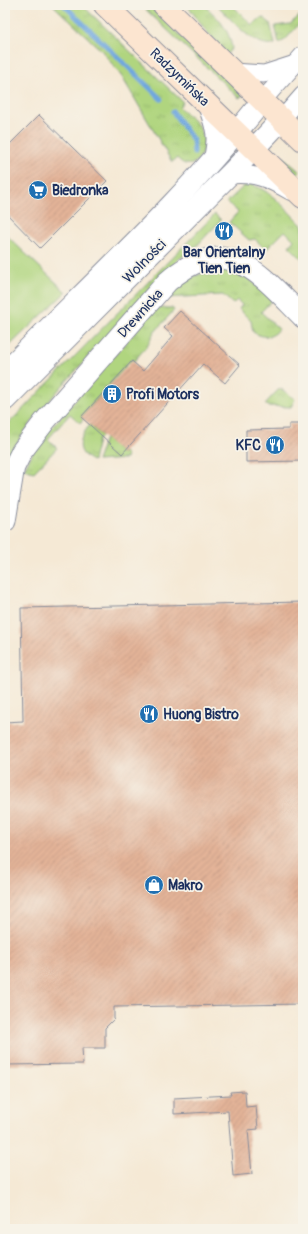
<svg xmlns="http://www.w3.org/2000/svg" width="308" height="1234" viewBox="0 0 308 1234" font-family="Pangolin,sans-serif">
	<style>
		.grass { fill: url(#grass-tufts); stroke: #66826e }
		.garden { fill: #b0d57f; stroke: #66826e }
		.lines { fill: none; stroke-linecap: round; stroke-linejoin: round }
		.stream { stroke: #70a7df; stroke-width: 5 }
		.building { fill: url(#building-hatch) }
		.minor-casing { stroke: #888c9a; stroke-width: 19 }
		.tertiary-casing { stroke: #888c9a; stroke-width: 23 }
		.secondary-casing { stroke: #888c9a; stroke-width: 24 }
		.minor { stroke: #fff; stroke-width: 17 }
		.tertiary { stroke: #fff; stroke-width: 21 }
		.secondary { stroke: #fce5d0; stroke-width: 22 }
		.labels { text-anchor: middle; stroke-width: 3.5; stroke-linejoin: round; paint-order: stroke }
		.street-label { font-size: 14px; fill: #1b2f5e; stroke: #f7f3e8 }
		.poi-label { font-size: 14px; font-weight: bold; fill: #1b2f5e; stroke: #f7f3e8; text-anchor: start }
	</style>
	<defs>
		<pattern id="grass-tufts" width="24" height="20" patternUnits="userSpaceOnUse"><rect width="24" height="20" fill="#b0d57f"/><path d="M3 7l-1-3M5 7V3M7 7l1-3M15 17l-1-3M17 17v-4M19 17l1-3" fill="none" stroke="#97b770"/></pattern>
		<pattern id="building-hatch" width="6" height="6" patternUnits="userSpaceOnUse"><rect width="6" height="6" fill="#e3b398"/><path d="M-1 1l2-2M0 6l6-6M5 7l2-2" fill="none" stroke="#c29a85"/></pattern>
	</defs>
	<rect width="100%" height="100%" fill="#f7f3e8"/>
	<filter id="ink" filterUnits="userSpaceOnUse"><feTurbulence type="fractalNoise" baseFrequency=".025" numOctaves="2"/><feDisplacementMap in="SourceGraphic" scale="8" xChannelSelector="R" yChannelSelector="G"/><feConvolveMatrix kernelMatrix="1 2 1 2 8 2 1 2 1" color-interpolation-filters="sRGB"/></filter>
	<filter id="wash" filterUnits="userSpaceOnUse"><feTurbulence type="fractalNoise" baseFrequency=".012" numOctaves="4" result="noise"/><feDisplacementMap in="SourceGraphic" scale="16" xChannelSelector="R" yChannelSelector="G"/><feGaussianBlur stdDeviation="0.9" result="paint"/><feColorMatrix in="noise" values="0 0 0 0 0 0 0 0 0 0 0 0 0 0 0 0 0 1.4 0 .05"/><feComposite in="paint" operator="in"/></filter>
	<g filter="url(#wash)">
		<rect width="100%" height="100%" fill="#f5e9d5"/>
		<!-- grass -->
		<g class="grass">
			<path d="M53,5H82L183,102L179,107C186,114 199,123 202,133C209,150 194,177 177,158L172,162L122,77L102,51Z"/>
			<path d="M141,5H148L243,95L239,98Z"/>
			<path d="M187,5H204C218,18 229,28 232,48L227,54L207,32Z"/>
			<path d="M217,5H232L252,25L262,17L270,23L275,44C254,49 231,19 217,5Z"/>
			<path d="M303,13V20L285,40L279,43L275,26L290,24Z"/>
			<path d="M282,156L300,172L297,175L280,159Z"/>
			<path d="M248,184C270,188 287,211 303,226V260L289,246L294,240L285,231L266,250L255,239L249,240L229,222L238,212L227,202L244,186Z"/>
			<path d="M215,214L221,220L191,252L180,258L137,302L55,394L23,433L5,464V427Z"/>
			<path d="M223,270L246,276L273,299L261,312L279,329C272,339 263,338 253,332L251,321L239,309L242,305L237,300L233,304L223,295L164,298C184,278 196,273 223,270Z"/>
			<path d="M156,308H172L174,310L153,334L148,345L134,361L132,359L81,417L83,419L80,423L70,414L48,439L57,448L34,472L24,469L38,443Z"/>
			<path d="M281,389L295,399L291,407L267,406L265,404L278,390Z"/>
			<path d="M90,425L102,436L98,440L93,461C74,453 79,437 90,425Z"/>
			<path d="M105,438L122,454L124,452L127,455L126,459L97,461Z"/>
		</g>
		<!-- garden -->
		<path class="garden" d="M5,234L66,292L5,350Z"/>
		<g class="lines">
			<!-- stream -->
			<g class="stream">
				<path d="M64,5L161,99"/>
				<path d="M173,112L193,140L194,153"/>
			</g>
		</g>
		<g id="blocks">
			<!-- building -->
			<g class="building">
				<path d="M39,115L107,181L40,248L5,212V149Z"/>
				<path d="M180,311L240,365L225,383L203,364L122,454L81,417L132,361L143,371L173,336L164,328Z"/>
				<path d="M289,424H303V461L246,462V430L289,429Z"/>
				<path d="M303,602V1004L114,1007V1019L105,1028V1048H82L83,1064L5,1065V722L23,721L21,608Z"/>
				<path d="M245,1091L246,1107L256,1106L258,1129L248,1130L252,1174L233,1176L228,1111L174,1114V1098L231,1095L230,1092Z"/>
			</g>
		</g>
	</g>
	<g filter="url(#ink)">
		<use href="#blocks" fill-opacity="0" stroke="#888c9a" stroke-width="1"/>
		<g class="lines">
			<!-- minor casing -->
			<g class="minor-casing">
				<g id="minor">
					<path d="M232,72L264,74L295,64"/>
					<path d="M262,101L303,55"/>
					<path d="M206,104C215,129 218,135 212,161"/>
					<path d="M282,119L303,95"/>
					<path d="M230,175C256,173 267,178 290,191"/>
				</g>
			</g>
			<!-- tertiary casing -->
			<g class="tertiary-casing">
				<g id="tertiary">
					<path d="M5,372C92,283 185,199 262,101"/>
					<path d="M5,400L233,171L282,119"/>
					<path d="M5,485L22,451L45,421L167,282C227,229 260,274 303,317"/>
					<path d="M5,521L13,472"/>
				</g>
			</g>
			<!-- secondary casing -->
			<g class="secondary-casing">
				<g id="secondary">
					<path d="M105,5L303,197"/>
					<path d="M164,5L303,140"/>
				</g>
			</g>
			<!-- minor -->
			<use href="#minor" class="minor"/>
			<!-- tertiary -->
			<use href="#tertiary" class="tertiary"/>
			<!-- secondary -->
			<use href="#secondary" class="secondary"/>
		</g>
	</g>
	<!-- icons -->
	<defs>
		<g id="supermarket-disc" transform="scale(1)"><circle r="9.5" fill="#1f6fb2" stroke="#f7f3e8"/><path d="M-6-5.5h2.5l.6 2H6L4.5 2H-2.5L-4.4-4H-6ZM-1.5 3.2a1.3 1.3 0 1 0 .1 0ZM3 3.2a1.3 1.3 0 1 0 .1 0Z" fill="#fff"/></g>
		<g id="restaurant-disc" transform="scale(1)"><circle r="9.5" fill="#1f6fb2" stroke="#f7f3e8"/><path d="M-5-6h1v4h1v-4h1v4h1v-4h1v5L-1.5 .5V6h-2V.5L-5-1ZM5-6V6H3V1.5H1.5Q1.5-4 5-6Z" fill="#fff"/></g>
		<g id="building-disc" transform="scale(1)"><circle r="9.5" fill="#1f6fb2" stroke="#f7f3e8"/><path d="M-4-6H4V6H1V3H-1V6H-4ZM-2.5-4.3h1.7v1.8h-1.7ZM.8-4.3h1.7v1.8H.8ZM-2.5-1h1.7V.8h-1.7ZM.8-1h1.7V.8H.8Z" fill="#fff"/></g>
		<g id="shop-disc" transform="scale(1)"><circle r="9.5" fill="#1f6fb2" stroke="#f7f3e8"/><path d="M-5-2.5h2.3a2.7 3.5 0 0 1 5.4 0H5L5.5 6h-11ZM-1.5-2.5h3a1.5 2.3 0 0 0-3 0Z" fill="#fff"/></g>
	</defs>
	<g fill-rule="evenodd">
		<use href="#supermarket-disc" x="38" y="190"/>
		<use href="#restaurant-disc" x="224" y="231"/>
		<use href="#building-disc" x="112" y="394"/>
		<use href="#restaurant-disc" x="275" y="445"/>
		<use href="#restaurant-disc" x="149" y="714"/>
		<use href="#shop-disc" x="154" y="885"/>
	</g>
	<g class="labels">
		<!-- street labels -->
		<g class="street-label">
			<text transform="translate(180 77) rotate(44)" y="5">Radzymińska</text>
			<text transform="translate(144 261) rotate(-45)" y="5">Wolności</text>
			<text transform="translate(140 313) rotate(-48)" y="5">Drewnicka</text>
		</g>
		<!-- poi labels -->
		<g class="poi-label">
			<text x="52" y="195">Biedronka</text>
			<text x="224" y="257" text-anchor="middle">Bar Orientalny<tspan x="224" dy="16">Tien Tien</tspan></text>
			<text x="126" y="399">Profi Motors</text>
			<text x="261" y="450" text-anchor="end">KFC</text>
			<text x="163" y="719">Huong Bistro</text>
			<text x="168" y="890">Makro</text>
		</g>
	</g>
	<!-- margin -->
	<rect width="308" height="1234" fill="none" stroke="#f7f3e8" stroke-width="20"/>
</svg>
